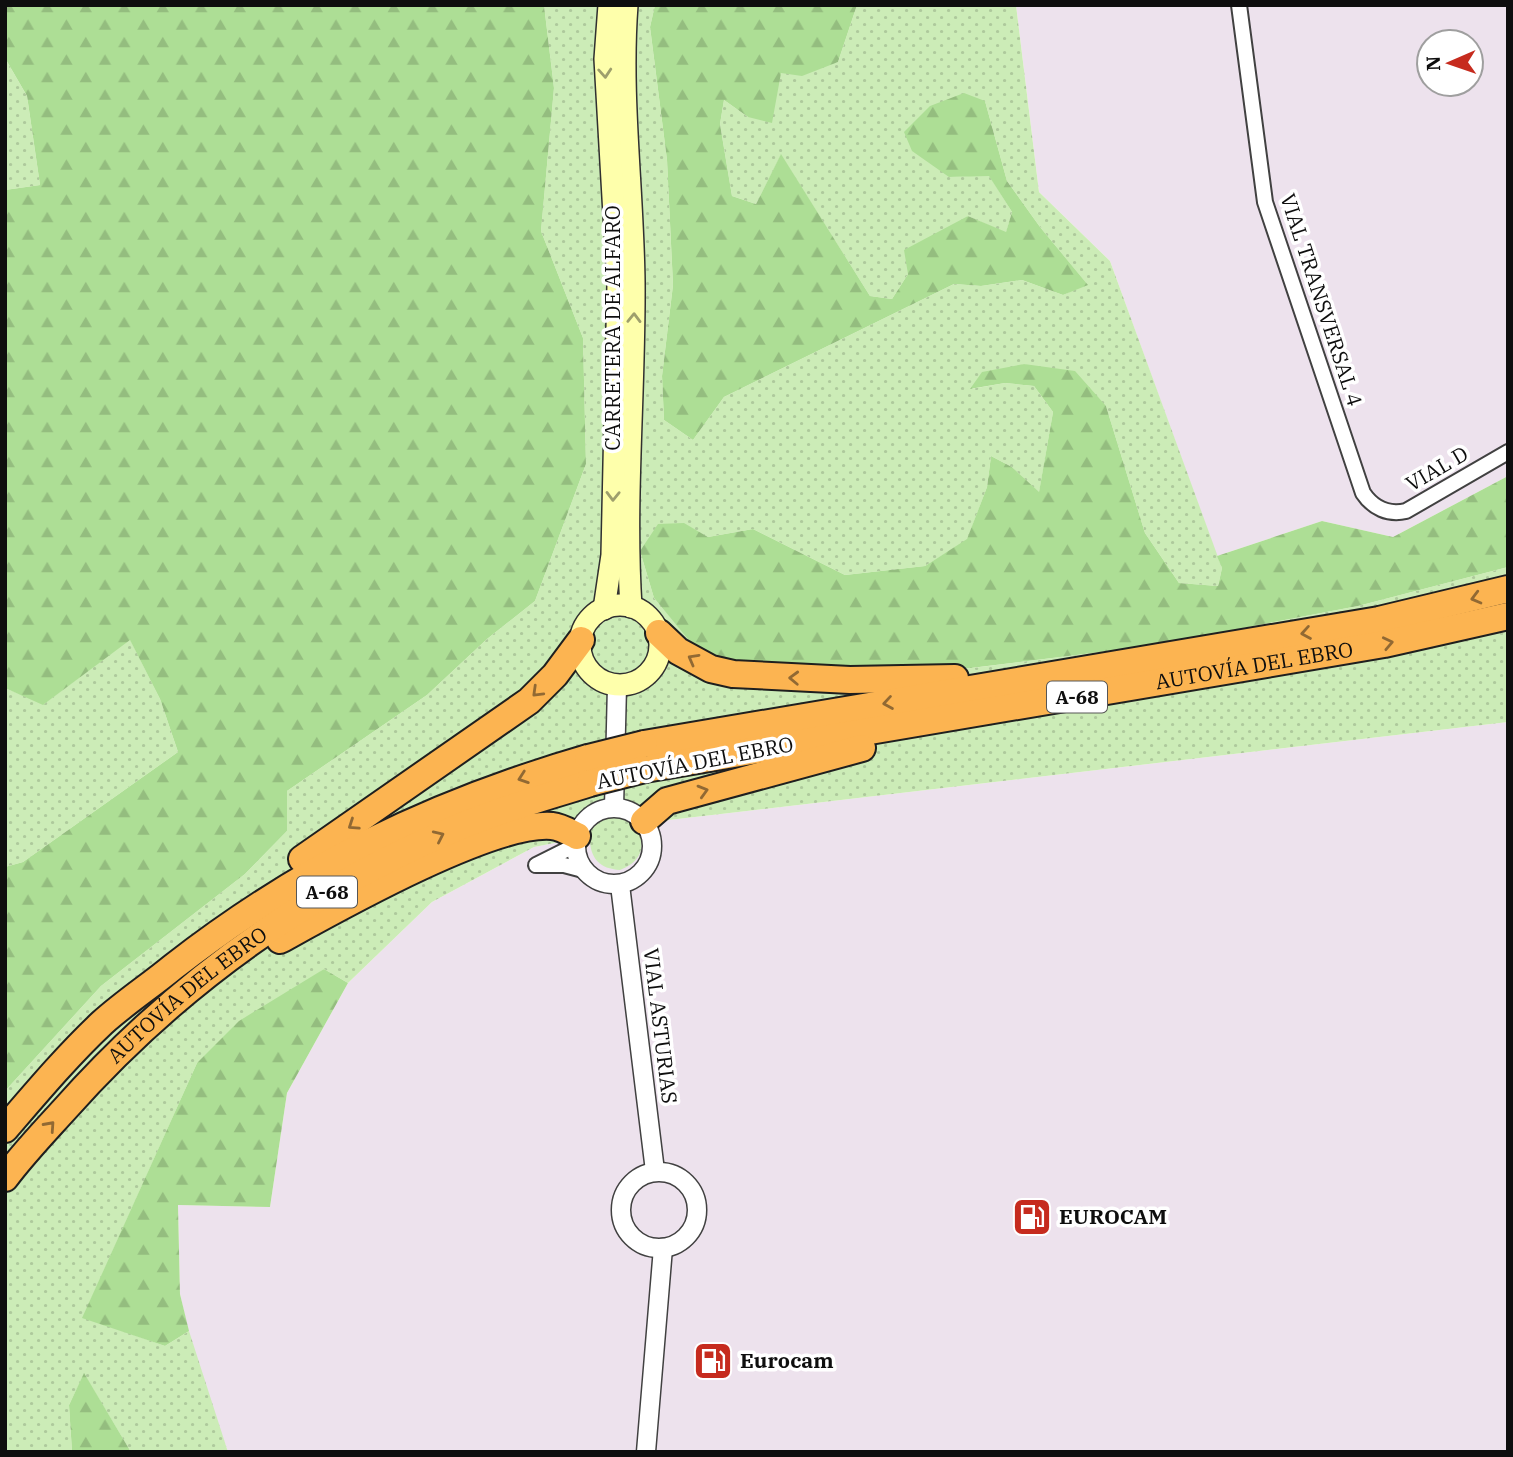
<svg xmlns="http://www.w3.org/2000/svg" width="1513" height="1457" viewBox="0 0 1513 1457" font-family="'IBM Plex Serif',serif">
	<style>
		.industrial { fill: #ede2ed; fill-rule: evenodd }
		.grass { fill: url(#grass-dots) }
		.forest { fill: url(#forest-firs) }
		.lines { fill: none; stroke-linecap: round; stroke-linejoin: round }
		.minor-casing { stroke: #414141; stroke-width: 18 }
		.tertiary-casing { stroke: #414141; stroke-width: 21 }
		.secondary-casing { stroke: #303030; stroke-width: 24 }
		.motorway-casing { stroke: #1f1f1f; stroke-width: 30 }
		.minor { stroke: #fff; stroke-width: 14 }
		.tertiary { stroke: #fff; stroke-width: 18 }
		.secondary { stroke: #feffab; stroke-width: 21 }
		.motorway { stroke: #fcb451; stroke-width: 26 }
		.motorway-bridge-casing { stroke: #1f1f1f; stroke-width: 30; stroke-linecap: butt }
		.motorway-bridge { stroke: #fcb451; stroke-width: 26 }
		.oneway { stroke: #9e9f6c }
		.oneway2 { stroke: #916933 }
		.labels { text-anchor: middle; stroke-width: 7; stroke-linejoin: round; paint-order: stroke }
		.shield { fill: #fff; stroke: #565656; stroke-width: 2 }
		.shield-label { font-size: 19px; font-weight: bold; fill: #0e0e0e }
		.street-label { font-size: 21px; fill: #0e0e0e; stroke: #fff }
		.poi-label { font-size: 21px; font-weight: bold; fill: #0e0e0e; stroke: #fff; text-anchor: start }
	</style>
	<defs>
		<pattern id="grass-dots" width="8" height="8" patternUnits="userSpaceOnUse" patternTransform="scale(1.75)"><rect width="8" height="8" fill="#ccecb7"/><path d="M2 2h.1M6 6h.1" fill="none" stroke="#aec99c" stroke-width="1.8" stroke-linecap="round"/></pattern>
		<pattern id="forest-firs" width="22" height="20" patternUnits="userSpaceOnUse" patternTransform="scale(1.75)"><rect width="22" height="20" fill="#adde95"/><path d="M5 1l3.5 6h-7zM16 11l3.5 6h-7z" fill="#94bd7f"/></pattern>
	</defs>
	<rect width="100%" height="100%" fill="#fffef0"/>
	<!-- industrial -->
	<g class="industrial">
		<path d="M1016,5H1508V476L1393,537L1322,521L1217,556L1110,261L1039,192ZM1429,42H1471V84H1429Z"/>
		<path d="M1508,722V1452H228L195,1360L180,1294L178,1205L270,1207L287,1093L348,983L432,902L534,847L669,820Z"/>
	</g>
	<!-- grass -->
	<g class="grass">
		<path d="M544,5H655L650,27L667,160L673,285L662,376L664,420L693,440L724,397L954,284L981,286L1022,280L1063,295L1087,284L1040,227L1007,181L985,101L949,177L989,175L1012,212L1006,233L968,216L908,274L892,299L870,296L781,155L756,204L732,196L720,124L724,100L748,117L781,73L838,62L857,5H1016L1039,192L1110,261L1222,568L1218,586L1179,583L1145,533L1106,406L1024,364L971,389L1005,383L1034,386L1053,412L1039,493L1012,467L991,456L987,487L967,540L925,566L845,575L753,529L708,537L684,524L640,551L654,598L698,650L871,671L972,668L1149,646L1358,606L1508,567V722L669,820L637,826C647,847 641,862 620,870C599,869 589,857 590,836L534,847L432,902L348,983L324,969L197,1063L83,1317L165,1346L189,1331L228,1452H131L84,1374L69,1405L72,1452H5V1091L101,986L245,874L287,831V791L427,695L487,639L535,601L586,464L583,338L541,231L554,88Z"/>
		<path d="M5,58L27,96L40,185L5,190Z"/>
		<path d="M130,639L160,699L178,752L23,862L5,867V688L44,704Z"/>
	</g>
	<!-- forest -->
	<g class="forest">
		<path d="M5,5H544L554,88L541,231L583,338L586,464L535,601L487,639L427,695L287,791V831L245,874L101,986L5,1091V867L23,862L178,752L160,699L130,640L43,705L5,688V190L40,185L27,96L5,58Z"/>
		<path d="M655,5H857L838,62L802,76L781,73L772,123L748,117L724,100L720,124L732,196L756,204L781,154L870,296L892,299L908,274L904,250L968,216L1006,232L1012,212L989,176L949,177L912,151L904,132L930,106L964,93L985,101L1007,181L1040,227L1088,285L1063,295L1022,280L981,286L954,284L724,397L693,440L664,420L662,376L673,285L667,160L650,27Z"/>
		<path d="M1024,364L1075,371L1106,406L1145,533L1179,583L1218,586L1222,568L1217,556L1322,521L1393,537L1508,476V567L1358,606L1149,646L971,668L871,671L737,663L697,650L654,598L640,551L658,524L684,523L708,537L753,529L845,575L925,566L967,539L987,487L991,456L1012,467L1039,492L1053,412L1034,386L1005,383L970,389L982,372Z"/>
		<path d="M324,969L348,983L287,1093L270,1207L178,1205L180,1294L189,1331L165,1346L82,1318L197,1063L239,1021Z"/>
		<path d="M84,1373L131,1452H72L69,1405Z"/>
	</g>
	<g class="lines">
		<!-- minor casing -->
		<g class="minor-casing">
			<g id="minor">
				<path d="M1239,5L1265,202L1363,493C1373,508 1388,515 1406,511L1508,452"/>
				<path d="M576,845L536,865H564L583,870"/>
			</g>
		</g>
		<!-- tertiary casing -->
		<g class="tertiary-casing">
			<g id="tertiary">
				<path d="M614,807L617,686"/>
				<circle cx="614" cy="846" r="38"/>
				<path d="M620,885L655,1171"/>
				<circle cx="659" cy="1210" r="38"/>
				<path d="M646,1452L663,1248"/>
			</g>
		</g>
		<!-- secondary casing -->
		<g class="secondary-casing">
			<g id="secondary">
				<path d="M627,5C620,97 633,190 634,282C635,390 624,499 631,607"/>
				<circle cx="620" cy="645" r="40"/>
				<path d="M604,609L612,555L618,284L605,59L609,5"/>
			</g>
		</g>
		<!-- motorway casing -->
		<g class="motorway-casing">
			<g id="motorway">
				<path d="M659,633L678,651L711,669L733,674L850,680L955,678"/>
				<path d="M644,744L1379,620L1508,589"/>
				<path id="s1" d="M645,769L1384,644L1508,616"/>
				<path d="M644,821L667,801L862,748"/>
				<path d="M302,859L529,701L555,675L581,640"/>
				<path d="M280,940C336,909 492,821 552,826C561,827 569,832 577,836"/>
				<path d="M5,1129C36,1093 67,1056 102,1023C124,1003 150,986 173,967C303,866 430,804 588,758"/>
				<path id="s2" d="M5,1178C23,1154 44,1132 64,1110C175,985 305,891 459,827C501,809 546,797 590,783"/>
			</g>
		</g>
		<!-- minor -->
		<use href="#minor" class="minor"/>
		<!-- tertiary -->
		<use href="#tertiary" class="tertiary"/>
		<!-- secondary -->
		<use href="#secondary" class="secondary"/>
		<!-- motorway -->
		<use href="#motorway" class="motorway"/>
		<!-- motorway-bridge casing -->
		<g class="motorway-bridge-casing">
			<g id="motorway-bridge">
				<path d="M588,758L644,744"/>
				<path d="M590,783L645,769"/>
			</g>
		</g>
		<!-- motorway-bridge -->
		<use href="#motorway-bridge" class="motorway-bridge"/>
	</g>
	<!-- one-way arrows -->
	<defs><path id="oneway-chevron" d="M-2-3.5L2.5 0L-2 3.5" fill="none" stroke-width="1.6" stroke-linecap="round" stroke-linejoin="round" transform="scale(1.75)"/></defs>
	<g class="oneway">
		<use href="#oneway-chevron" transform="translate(605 73) rotate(86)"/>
		<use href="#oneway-chevron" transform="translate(634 318) rotate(-89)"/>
		<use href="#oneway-chevron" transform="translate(613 496) rotate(91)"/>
	</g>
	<g class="oneway2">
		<use href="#oneway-chevron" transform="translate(1476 598) rotate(165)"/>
		<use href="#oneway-chevron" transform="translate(1306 633) rotate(170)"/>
		<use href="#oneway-chevron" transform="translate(1388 643) rotate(-12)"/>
		<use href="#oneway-chevron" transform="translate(693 659) rotate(-151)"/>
		<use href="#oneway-chevron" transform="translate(794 678) rotate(-178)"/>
		<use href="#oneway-chevron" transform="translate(537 692) rotate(136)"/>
		<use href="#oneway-chevron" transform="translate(888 703) rotate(171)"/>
		<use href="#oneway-chevron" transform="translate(523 778) rotate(161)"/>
		<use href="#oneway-chevron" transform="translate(703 791) rotate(-16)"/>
		<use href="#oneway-chevron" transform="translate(353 825) rotate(146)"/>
		<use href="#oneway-chevron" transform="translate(439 836) rotate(-25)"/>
		<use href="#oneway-chevron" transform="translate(50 1126) rotate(-48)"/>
	</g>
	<!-- icons -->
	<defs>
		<g id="fuel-square" transform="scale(2.0125)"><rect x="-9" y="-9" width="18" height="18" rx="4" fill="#c62b1e" stroke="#fff"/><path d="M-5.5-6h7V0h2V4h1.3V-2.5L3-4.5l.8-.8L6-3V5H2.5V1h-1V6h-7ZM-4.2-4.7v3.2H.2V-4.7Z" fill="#fff"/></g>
	</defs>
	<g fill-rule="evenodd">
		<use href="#fuel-square" x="1032" y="1217"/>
		<use href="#fuel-square" x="713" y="1361"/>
	</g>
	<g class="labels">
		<!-- shield labels -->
		<g class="shield">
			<rect x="1047" y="681.5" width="60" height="31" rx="5"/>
			<rect x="297" y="876.5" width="60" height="31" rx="5"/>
		</g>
		<g class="shield-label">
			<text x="1077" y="704">A-68</text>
			<text x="327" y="899">A-68</text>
		</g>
		<!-- street labels -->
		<g class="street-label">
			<text transform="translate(1321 300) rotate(72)" y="7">VIAL TRANSVERSAL 4</text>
			<text transform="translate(613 328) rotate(-90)" y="7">CARRETERA DE ALFARO</text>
			<text transform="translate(1437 469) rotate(-30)" y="7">VIAL D</text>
			<text dy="7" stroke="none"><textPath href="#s1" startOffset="618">AUTOVÍA DEL EBRO</textPath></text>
			<text transform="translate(695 763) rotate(-11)" y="7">AUTOVÍA DEL EBRO</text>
			<text dy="7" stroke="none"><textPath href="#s2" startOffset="259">AUTOVÍA DEL EBRO</textPath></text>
			<text transform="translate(660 1026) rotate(83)" y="7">VIAL ASTURIAS</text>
		</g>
		<!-- poi labels -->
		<g class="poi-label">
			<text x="1059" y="1224">EUROCAM</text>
			<text x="740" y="1368">Eurocam</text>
		</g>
	</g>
	<!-- border -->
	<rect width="1513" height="1457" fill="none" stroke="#0e0e0e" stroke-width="14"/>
	<!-- north arrow -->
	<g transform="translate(1450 63) rotate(268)"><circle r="33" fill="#ffffff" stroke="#9f9f9f" stroke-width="2"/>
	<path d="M0-5L12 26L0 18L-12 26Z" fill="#c62b1e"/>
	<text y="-10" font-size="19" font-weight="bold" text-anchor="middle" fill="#0e0e0e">N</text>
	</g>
</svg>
